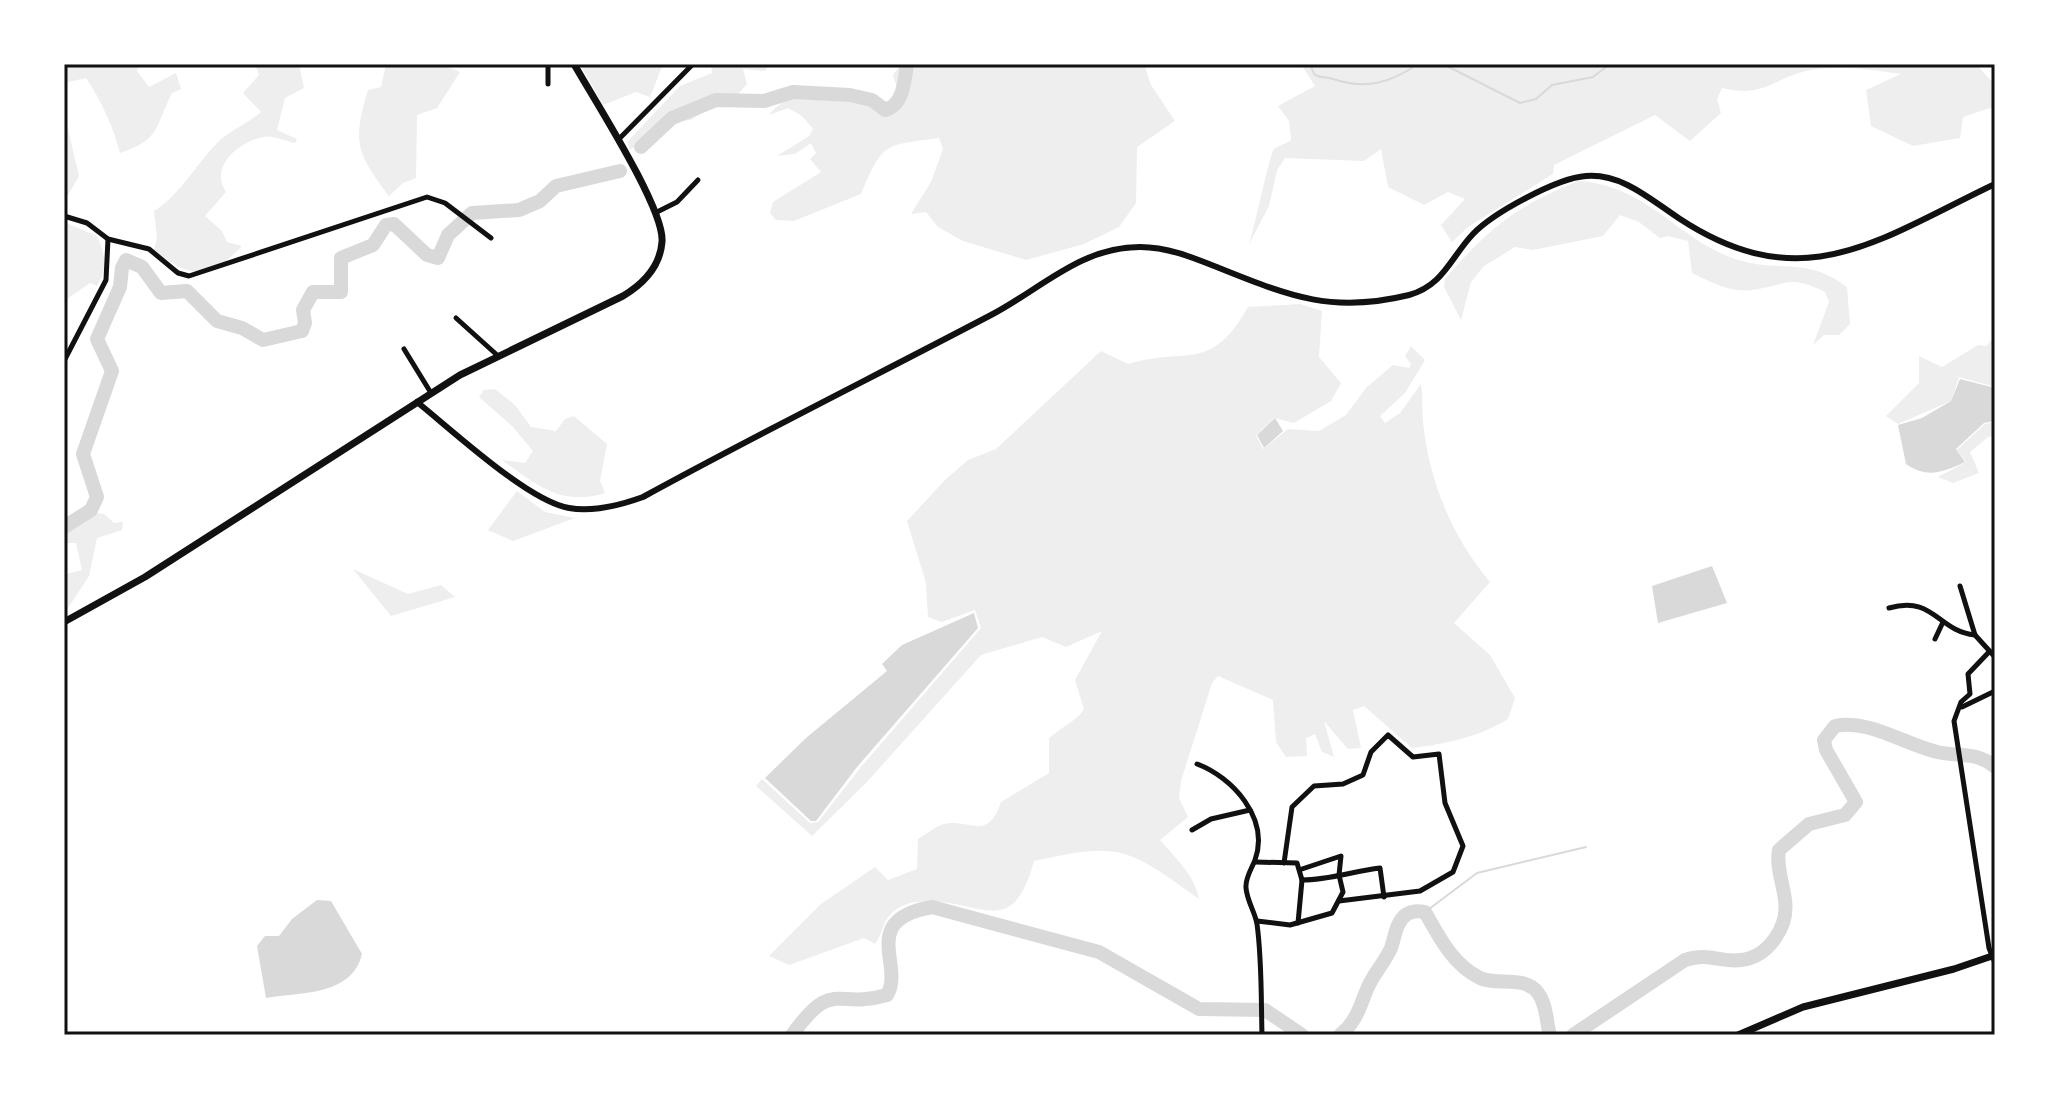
<svg xmlns="http://www.w3.org/2000/svg" width="2059" height="1099" viewBox="0 0 2059 1099" font-family="'Titillium Web',sans-serif">
	<style>
		.green { fill: #eee }
		.water { fill: #d9d9d9 }
		.lines { fill: none; stroke-linecap: round; stroke-linejoin: round }
		.stream { stroke: #d9d9d9; stroke-width: 2 }
		.river { stroke: #d9d9d9; stroke-width: 14 }
		.minor { stroke: #111; stroke-width: 5 }
		.tertiary { stroke: #111; stroke-width: 6 }
		.secondary { stroke: #111; stroke-width: 7 }
		.neatline { fill: none; stroke: #111; stroke-width: 3 }
	</style>
	<rect width="100%" height="100%" fill="#fff"/>
	<!-- green -->
	<g class="green">
		<path d="M64,64H139L137,71L149,87L176,73L181,89L172,93C155,127 160,140 120,153C113,126 102,102 86,78L64,83Z"/>
		<path d="M255,64H299L304,88L285,98L277,130L297,139L295,143C285,141 272,135 263,137C239,142 209,166 226,192L205,216L222,231L227,242L242,246C209,281 188,278 154,250L157,238L154,211C181,194 196,164 219,141C228,132 248,123 261,112L243,93L259,75Z"/>
		<path d="M386,64H441L460,72L437,108L417,115L416,178L403,183L389,196C357,153 352,143 368,90L381,87Z"/>
		<path d="M580,64H663L650,97L636,92L603,105Z"/>
		<path d="M711,64H769L765,71L743,69L747,84L733,100L711,107L691,120L667,122L630,150L627,142L680,86L712,73Z"/>
		<path d="M901,64H1144L1151,85L1175,121L1137,147L1136,203L1119,227L1084,244L1026,260L963,241L938,227L926,212L911,214L931,182L943,149L939,138C883,146 884,141 861,194L794,221L776,220L770,213L773,202L821,172L810,159L816,153L811,143L795,154L777,156L809,136L813,129L802,116L788,108L769,115C789,91 820,87 851,93C873,97 876,106 900,98L893,75Z"/>
		<path d="M1301,64H1976L1995,85V110L1990,108L1963,117L1960,138L1913,146L1871,126L1866,90L1901,74C1870,70 1837,64 1806,71C1770,80 1764,98 1722,88L1717,99L1721,113L1690,141L1655,115L1554,165L1553,174L1468,227L1452,242L1441,225L1465,199L1448,192L1424,205L1388,187L1381,149L1364,161L1285,158L1277,170L1269,206L1249,244C1254,230 1270,153 1274,149C1278,146 1287,143 1291,140L1289,121L1278,106L1315,86Z"/>
		<path d="M64,112L79,176L64,202Z"/>
		<path d="M1578,181C1650,185 1680,244 1742,261C1782,272 1808,257 1847,287L1850,324L1839,335H1824L1813,345L1829,302L1825,292C1788,274 1788,285 1752,290C1731,293 1710,282 1692,273L1688,241L1668,236L1660,238L1639,222L1620,215L1603,236L1533,250L1515,247L1484,266L1471,282L1461,320L1444,287L1445,279C1488,229 1516,206 1578,181Z"/>
		<path d="M64,222L97,236C105,254 108,268 97,286L90,283L64,301Z"/>
		<path d="M1300,304L1322,311L1319,357L1341,383L1331,401L1294,423L1274,418L1256,435L1263,449L1288,429L1319,431L1346,415L1366,388L1393,365L1409,368L1411,364L1405,356L1411,346L1425,360L1405,393L1380,416L1385,423L1400,413L1421,384C1423,397 1422,409 1423,422C1429,481 1452,537 1490,582L1454,623L1490,655L1515,698L1508,719C1479,737 1446,744 1412,748L1364,706L1353,710L1361,748L1348,749L1324,721L1334,757L1322,752L1315,734L1306,738L1307,756L1286,757L1276,742L1273,700L1218,676L1212,683L1181,781L1179,798L1188,817L1160,840C1175,858 1195,875 1199,899C1128,848 1121,841 1034,861C1011,946 977,894 916,902C907,903 895,908 889,916C883,923 882,935 875,944L864,938L789,965L769,956L821,904L875,867L888,880L917,869L918,839C925,835 933,828 941,825C968,816 987,844 1001,802L1049,773V738C1060,728 1077,721 1084,709L1075,680L1102,631L1066,647L1042,637L981,655L866,783L812,836L756,786L762,779L810,823L818,822L861,767L981,628L975,610L942,622L928,617L926,583L907,521L945,480L968,460L996,449L1101,351L1128,364C1188,346 1210,374 1248,307Z"/>
		<path d="M1995,337V387L1959,377L1951,401L1898,424L1886,416L1919,383V356L1942,367L1978,345L1986,346Z"/>
		<path d="M495,389L515,405L531,427L556,431L565,419L574,416L607,444L600,481L605,493C561,507 537,485 502,460L525,463L533,451L513,427L479,397L484,390Z"/>
		<path d="M1995,422V436L1988,437L1970,452L1979,473L1953,483L1938,477L1966,462L1957,450L1985,424Z"/>
		<path d="M517,491L545,512L575,518L513,541L488,530Z"/>
		<path d="M86,512L104,514L114,523L123,522L122,530L97,538L89,576L64,614L66,574L82,570L76,543H64V522Z"/>
		<path d="M353,569L408,594L441,585L455,597L391,616Z"/>
	</g>
	<!-- water -->
	<g class="water">
		<path d="M1960,379L1995,388V421L1984,423L1956,449L1965,462C1943,472 1928,479 1906,464L1898,425L1922,418L1951,401Z"/>
		<path d="M1275,418L1283,431L1264,448L1257,435Z"/>
		<path d="M1712,566L1727,603L1658,623L1652,586Z"/>
		<path d="M974,613L978,628L857,767L816,821H811L765,778L806,738L887,671L882,664L902,645Z"/>
		<path d="M317,900L331,901L362,954C352,996 301,992 266,998L257,946L265,936H279L292,919Z"/>
	</g>
	<g class="lines">
		<!-- stream -->
		<g class="stream">
			<path d="M1311,64C1313,81 1321,75 1333,79C1366,90 1390,83 1418,64"/>
			<path d="M1443,64L1520,103L1536,99L1552,85L1593,77L1610,64"/>
			<path d="M1425,912L1477,873L1586,847"/>
		</g>
		<!-- river -->
		<g class="river">
			<path d="M641,147L672,118L716,100L764,101L793,92L850,95L872,100L885,110C903,106 905,80 907,64"/>
			<path d="M64,527L91,510L97,497L83,454L112,371L97,339L120,287L122,268L126,260L142,267L161,293L187,291L217,321L242,328L263,340L302,331L305,323L303,310L313,292H341V258L373,245L386,225L394,224L427,255L438,258L448,235L472,213L519,210L540,201L556,186L620,171"/>
			<path d="M792,1035C834,977 834,1010 887,995C905,966 858,920 932,907L1099,952L1199,1009L1265,1010L1302,1035"/>
			<path d="M1340,1035C1357,1022 1360,1005 1368,987C1374,973 1385,962 1391,948C1395,937 1396,921 1407,914C1412,911 1420,911 1425,912C1439,937 1453,965 1480,978C1498,986 1525,975 1538,993C1547,1005 1546,1021 1550,1035"/>
			<path d="M1573,1035L1685,960C1711,952 1718,963 1741,960C1768,957 1789,927 1785,900C1783,883 1776,867 1779,850L1809,824L1845,815L1856,802L1826,750L1824,740L1835,726C1870,719 1903,744 1937,752C1959,757 1976,751 1995,767"/>
		</g>
		<!-- minor -->
		<g class="minor">
			<path d="M548,64V84"/>
			<path d="M618,140L693,64"/>
			<path d="M655,213L677,202L698,180"/>
			<path d="M64,216L87,223L108,239L149,249L178,273L189,276L427,197L445,203L491,238"/>
			<path d="M456,318L497,355"/>
			<path d="M404,349L431,393"/>
			<path d="M64,361L106,280L108,239"/>
			<path d="M1960,586L1975,635L1995,657"/>
			<path d="M1889,608C1934,595 1937,631 1975,635"/>
			<path d="M1935,639L1943,622"/>
			<path d="M1988,653L1968,674L1970,694L1961,702L1954,721L1989,948L1995,963"/>
			<path d="M1962,707L1995,691"/>
			<path d="M1197,764C1232,777 1270,818 1255,860C1252,868 1245,878 1246,888C1247,901 1255,912 1257,924C1262,960 1261,999 1262,1035"/>
			<path d="M1192,830L1211,819L1250,810"/>
			<path d="M1255,862L1297,863L1302,880C1329,880 1354,871 1380,868L1384,897"/>
			<path d="M1284,863L1292,807L1314,786L1343,784L1363,775L1371,752L1388,735L1413,757L1439,754L1445,803L1463,846L1453,872L1420,891L1339,901"/>
			<path d="M1257,921L1290,925L1332,913L1343,892L1339,875L1341,856L1302,869"/>
			<path d="M1298,923L1302,880"/>
		</g>
		<!-- tertiary -->
		<path class="tertiary" d="M417,402C452,430 528,501 569,508C592,512 621,505 643,497C758,434 875,376 991,315C1041,289 1080,247 1140,247C1168,247 1194,258 1219,268C1289,296 1332,314 1409,295C1443,286 1451,257 1473,234C1493,213 1557,178 1586,176C1622,173 1651,200 1680,219C1804,300 1879,239 1995,184"/>
		<!-- secondary -->
		<g class="secondary">
			<path d="M64,622L145,577L460,375L623,296C643,284 660,267 662,242C665,209 593,98 574,64"/>
			<path d="M1738,1035L1803,1007L1954,969L1995,955"/>
		</g>
	</g>
	<!-- border -->
	<rect width="2059" height="1099" fill="none" stroke="#ffffff" stroke-width="132"/>
	<rect x="66" y="66" width="1927" height="967" class="neatline"/>
</svg>
